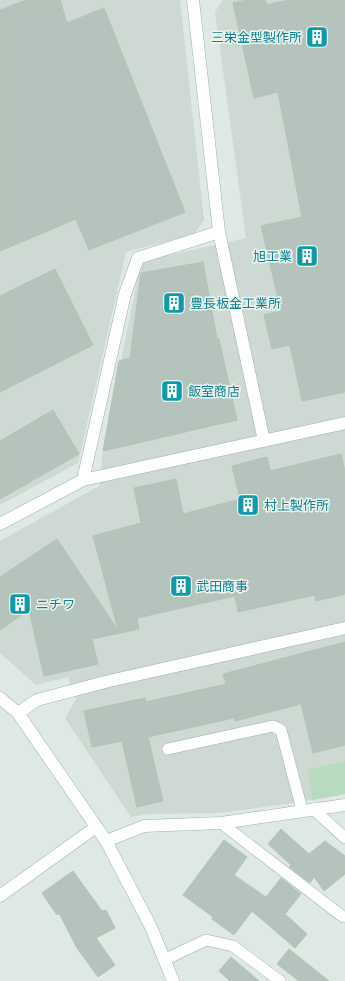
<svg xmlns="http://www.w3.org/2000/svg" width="345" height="981" viewBox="0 0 345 981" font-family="'Fira Sans Condensed','Noto Sans JP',sans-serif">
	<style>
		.built { fill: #cdd9d2 }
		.green { fill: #b8dabe }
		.building { fill: #b4c4bc; stroke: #b2c3ba }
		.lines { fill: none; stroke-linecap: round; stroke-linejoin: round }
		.lane-casing { stroke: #a2b0aa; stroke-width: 12 }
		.street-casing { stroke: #a2b0aa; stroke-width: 13 }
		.secondary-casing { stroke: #9fb5aa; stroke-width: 13 }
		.lane { stroke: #fff; stroke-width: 11 }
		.street { stroke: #fff; stroke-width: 12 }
		.secondary { stroke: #fff; stroke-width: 12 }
		.labels { text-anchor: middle; stroke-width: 3; stroke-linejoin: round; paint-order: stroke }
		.culture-label { font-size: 13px; fill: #0d838f; stroke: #eff6f2; text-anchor: start }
	</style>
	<rect width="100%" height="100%" fill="#dfe9e4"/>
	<!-- built -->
	<g class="built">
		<path d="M2,0H180L204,220L194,234L126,252L78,463L0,505V1Z"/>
		<path d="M223,0H345V794L300,802L220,813L148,814L131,817L65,718L76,699L68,677L36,685L0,653V541L99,486L103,451L140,266L148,260L246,238L215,12Z"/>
	</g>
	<!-- green -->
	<path class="green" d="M345,761V794L313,800L308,770Z"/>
	<!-- building -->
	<g class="building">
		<path d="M26,0H60L67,23L104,8L185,212L89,250L76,219L0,251V10Z"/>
		<path d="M247,0H265L267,5L289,0H345V392L302,401L290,345L272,349L264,315L281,311L261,226L302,217L278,92L254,98L233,3Z"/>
		<path d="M203,262L217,339H219L237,420L103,451L119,361L130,358L141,273Z"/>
		<path d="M55,269L93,345L0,392V296Z"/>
		<path d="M53,410L79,454L0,499V441Z"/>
		<path d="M341,454L345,471V594L316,601L315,595L238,612L235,596L137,618L139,629L92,639L98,664L44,676L29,610L0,630V577L57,539L118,630L93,536L141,523L134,488L176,479L183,514L240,499L232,466L267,457L270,471Z"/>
		<path d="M345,642V745L313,753L301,704L235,721L234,718L148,737L163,801L137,807L122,741L92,747L84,711L145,698L146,702L226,684L223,674Z"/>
		<path d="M281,829L309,854L325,841L345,856V874L324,891L314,877L310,883L289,867L291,865L268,844Z"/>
		<path d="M224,840L247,857L234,875L266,897L281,878L301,894L285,914L307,934L295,948L252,911L234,935L212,919L213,917L183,895Z"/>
		<path d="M73,871L102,911L106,910L115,928L96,938L115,965L98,977L77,948L59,913L57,915L42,893Z"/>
		<path d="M289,949L329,981H299L277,964Z"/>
		<path d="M231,957L259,981H230L219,971Z"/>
	</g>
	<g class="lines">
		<!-- lane casing -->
		<g class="lane-casing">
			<g id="lane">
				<path d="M168,749L273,726L281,730L300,802L301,811"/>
				<path d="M313,809L345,838"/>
				<path d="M221,823L343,917"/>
				<path d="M164,960L206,940L233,946L280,981"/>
			</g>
		</g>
		<!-- street casing -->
		<g class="street-casing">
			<g id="street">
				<path d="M193,0L219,232L264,441"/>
				<path d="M83,480L125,294L138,258L219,232"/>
				<path d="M0,524L83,480L345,423"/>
				<path d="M18,713L37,700L109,681L345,628"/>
				<path d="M106,841L144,826L221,823L345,805"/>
				<path d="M0,896L96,827"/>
			</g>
		</g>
		<!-- secondary casing -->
		<g class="secondary-casing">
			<path id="secondary" d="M0,698L18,713L106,841L151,927L173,981"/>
		</g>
		<!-- lane -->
		<use href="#lane" class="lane"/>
		<!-- street -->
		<use href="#street" class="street"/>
		<!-- secondary -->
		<use href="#secondary" class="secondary"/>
	</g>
	<!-- icons -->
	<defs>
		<g id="building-square" transform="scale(1.15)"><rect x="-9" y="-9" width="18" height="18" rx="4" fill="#0f9aa8" stroke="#eff6f2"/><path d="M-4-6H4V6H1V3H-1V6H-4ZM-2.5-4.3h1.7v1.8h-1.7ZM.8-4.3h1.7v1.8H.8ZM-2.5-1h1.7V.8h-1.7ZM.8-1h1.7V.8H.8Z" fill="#fff"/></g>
	</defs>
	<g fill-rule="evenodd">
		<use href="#building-square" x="317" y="37"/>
		<use href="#building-square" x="307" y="256"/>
		<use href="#building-square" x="174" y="303"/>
		<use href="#building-square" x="172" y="391"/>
		<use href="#building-square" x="248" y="505"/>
		<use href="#building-square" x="181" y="586"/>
		<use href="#building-square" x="20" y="604"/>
	</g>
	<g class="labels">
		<!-- culture labels -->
		<g class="culture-label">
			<text x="302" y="42" text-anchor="end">三栄金型製作所</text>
			<text x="292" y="261" text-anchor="end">旭工業</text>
			<text x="190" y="308">豊長板金工業所</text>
			<text x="188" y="396">飯室商店</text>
			<text x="264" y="510">村上製作所</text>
			<text x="196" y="591">武田商事</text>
			<text x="36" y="609">ニチワ</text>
		</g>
	</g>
</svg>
